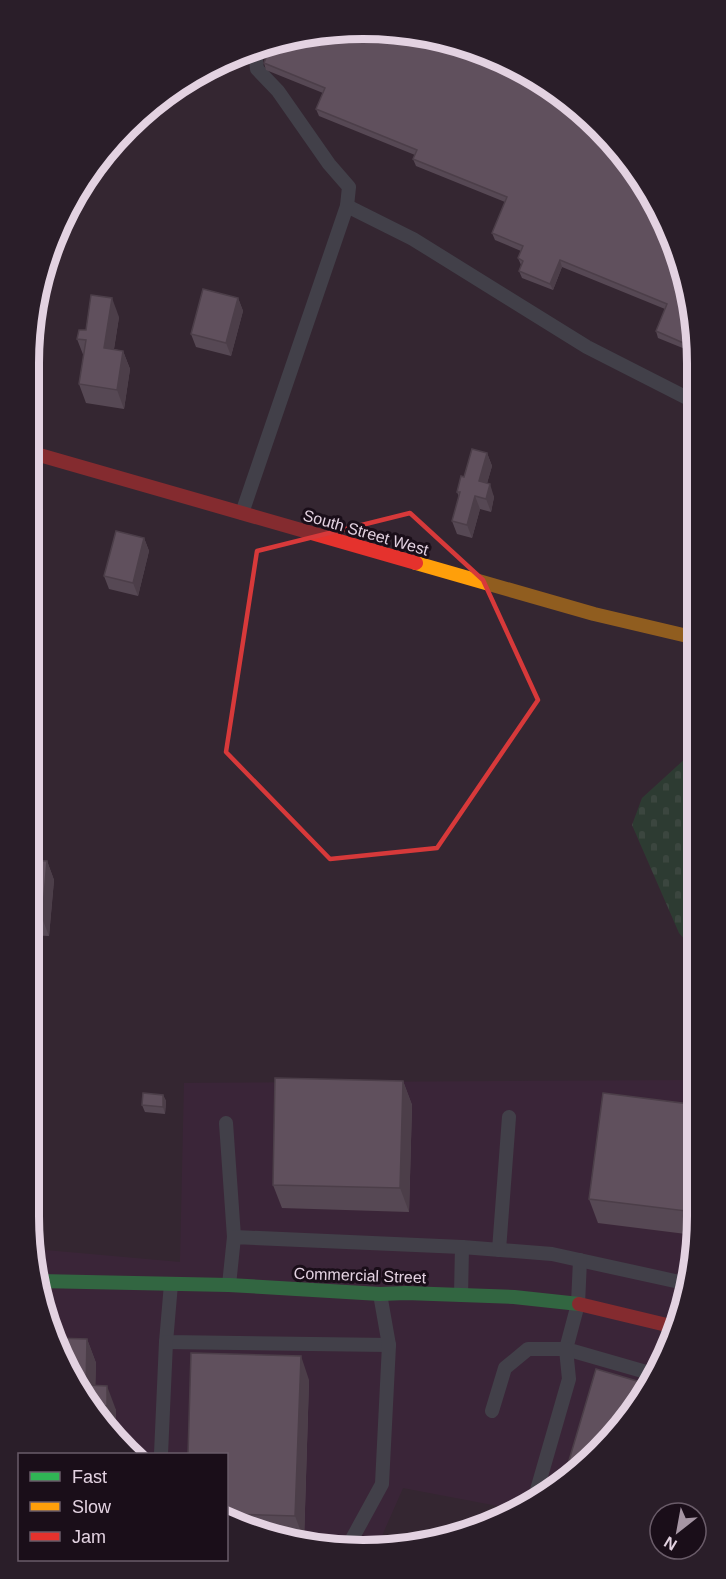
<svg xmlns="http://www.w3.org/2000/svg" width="726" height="1579" viewBox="0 0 726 1579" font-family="Helvetica,sans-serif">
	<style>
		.built { fill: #422540 }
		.cemetery { fill: url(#cemetery-stones) }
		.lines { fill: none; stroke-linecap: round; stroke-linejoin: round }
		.lane { stroke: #526167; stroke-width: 14 }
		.fast { stroke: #30b455; stroke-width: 14 }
		.slow { stroke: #ff9f0a; stroke-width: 14 }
		.jam { stroke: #e5322d; stroke-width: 14 }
		.wall { fill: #7f727e }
		.shaded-wall { fill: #685c66 }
		.building { fill: #948492; stroke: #685c66; stroke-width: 1.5 }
		.marked { fill: none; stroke: #d7393a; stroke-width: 4.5; stroke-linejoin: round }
		.labels { text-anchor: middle; stroke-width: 6; stroke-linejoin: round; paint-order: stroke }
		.street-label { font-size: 16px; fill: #e3d2e1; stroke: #1a0e19 }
		.rim { fill: none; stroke: #e3d2e1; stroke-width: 8 }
	</style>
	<defs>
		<pattern id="cemetery-stones" width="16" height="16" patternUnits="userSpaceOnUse" patternTransform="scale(1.5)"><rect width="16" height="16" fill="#255633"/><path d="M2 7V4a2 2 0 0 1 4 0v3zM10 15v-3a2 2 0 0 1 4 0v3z" fill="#446d50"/></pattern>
	</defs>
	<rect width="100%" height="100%" fill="#342632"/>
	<!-- built -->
	<path class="built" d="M697,1080V1216L672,1344L614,1437L530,1506L519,1510L403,1488L377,1547L298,1544L227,1517L226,1454H133L111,1436L46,1324L34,1249L180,1262L184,1083Z"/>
	<!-- cemetery -->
	<path class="cemetery" d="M687,757L696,758L697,953L679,933L632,825L642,798Z"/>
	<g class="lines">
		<!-- lane -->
		<g class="lane">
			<path d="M347,206L413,239L587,347L695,402"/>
			<path d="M242,513L347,206L349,187L329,164L278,91L257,69L255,50"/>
			<path d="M226,1123L234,1237"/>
			<path d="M462,1247L552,1254L684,1283"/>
			<path d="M499,1250L509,1117"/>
			<path d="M580,1260L578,1304L566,1349L653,1374"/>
			<path d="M171,1284L166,1342L389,1345"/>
			<path d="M229,1285L234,1237L462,1247L461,1295"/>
			<path d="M492,1411L505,1368L528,1349H566L569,1379L537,1490"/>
			<path d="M161,1454L166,1342"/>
			<path d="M352,1539L382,1484L389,1345L380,1294"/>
		</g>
		<!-- fast -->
		<path class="fast" d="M39,1281L229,1285L380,1294L406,1293L514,1297L579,1304"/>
		<!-- slow -->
		<path class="slow" d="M416,563L594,614L696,638"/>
		<!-- jam -->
		<g class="jam">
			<path d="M29,452L416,563"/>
			<path d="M579,1304L675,1327"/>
		</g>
	</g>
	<!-- wall -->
	<g class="wall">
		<path d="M363,28L695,319V353L658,338L656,331L665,309L562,267L553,290L522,278L519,271L521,265L518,258L521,251L495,240L492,233L505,202L416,166L413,159L415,155L319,116L316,109L323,93L266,70L264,63Z"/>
		<path d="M238,298L243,311L231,356L196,347L191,334Z"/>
		<path d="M119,317L114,349L123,351L130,369L124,409L86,403L79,384L84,357L77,339L86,330Z"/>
		<path d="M487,453L492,466L487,483L494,497L491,512L480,509L472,538L457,534L452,521L459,497L457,492L464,477Z"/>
		<path d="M144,538L149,551L138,596L109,589L104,576Z"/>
		<path d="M28,860L47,861L54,880L49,936L28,935Z"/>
		<path d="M403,1081L412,1105L409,1212L282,1208L273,1185Z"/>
		<path d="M603,1093L698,1216L694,1235L598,1223L589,1199Z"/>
		<path d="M163,1095L166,1101L165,1114L145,1112L142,1105Z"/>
		<path d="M54,1338L87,1339L96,1363L95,1386L116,1410V1429H107Z"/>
		<path d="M309,1380L304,1540L285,1539L226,1517V1455Z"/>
		<path d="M614,1437L571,1472L568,1464Z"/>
	</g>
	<!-- shaded-wall -->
	<g class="shaded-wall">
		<path d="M560,260L562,267L553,290L550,284Z"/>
		<path d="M112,298L119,317L111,367L104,348Z"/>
		<path d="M238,298L243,311L231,356L226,343Z"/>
		<path d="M123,351L130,369L124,409L117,390Z"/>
		<path d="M487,453L492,466L484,494L479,481Z"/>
		<path d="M490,484L494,497L491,512L486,499Z"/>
		<path d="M475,496L480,509L472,538L467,525Z"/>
		<path d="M144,538L149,551L138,596L133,583Z"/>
		<path d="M47,861L54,880L49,936L42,918Z"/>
		<path d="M403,1081L412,1105L409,1212L400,1188Z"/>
		<path d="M163,1095L166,1101L165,1114L163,1107Z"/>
		<path d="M697,1186L698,1216L697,1220L694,1212Z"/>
		<path d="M87,1339L96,1363L95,1405L86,1385Z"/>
		<path d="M301,1356L309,1380L304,1540L295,1516Z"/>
		<path d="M107,1386L116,1410V1429L107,1406Z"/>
	</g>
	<!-- building -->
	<g class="building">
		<path d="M363,28L491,54L566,97L628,159L672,235L695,319V348L656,331L667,304L560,260L550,284L519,271L523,261L518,258L523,246L492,233L507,197L413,159L417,150L316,109L325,88L264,63L270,47Z"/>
		<path d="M203,289L238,298L226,343L191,334Z"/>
		<path d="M91,295L112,298L104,348L123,351L117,390L79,384L86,340L77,339L79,330H86Z"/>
		<path d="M472,449L487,453L479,481L490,484L486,499L475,496L467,525L452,521L460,492H457L461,476L464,477Z"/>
		<path d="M116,531L144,538L133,583L104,576Z"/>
		<path d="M28,860L47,861L42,918L28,916Z"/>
		<path d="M275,1078L403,1081L400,1188L273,1185Z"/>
		<path d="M143,1093L163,1095V1107L142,1105Z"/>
		<path d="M603,1093L697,1105V1186L694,1212L589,1199Z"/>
		<path d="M54,1338L87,1339L86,1385L107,1386V1406L93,1405Z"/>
		<path d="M191,1353L301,1356L295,1516L226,1514V1455H188Z"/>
		<path d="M596,1369L647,1384L614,1437L578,1467L568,1464Z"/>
	</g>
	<!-- marked area -->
	<path d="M0 0H726V1579H0ZM410,513L483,580L538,700L437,848L330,859L226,752L257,551Z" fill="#342632" fill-opacity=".55" fill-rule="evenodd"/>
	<path class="marked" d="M410,513L483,580L538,700L437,848L330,859L226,752L257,551Z"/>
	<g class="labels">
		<!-- street labels -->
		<g class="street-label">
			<text transform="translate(366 532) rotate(16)" y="6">South Street West</text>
			<text transform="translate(360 1275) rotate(2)" y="6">Commercial Street</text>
		</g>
	</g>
	<!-- crop -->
	<path d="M0 0H726V1579H0ZM363 39H363A324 324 0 0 1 687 363V1216A324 324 0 0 1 363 1540H363A324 324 0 0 1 39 1216V363A324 324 0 0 1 363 39Z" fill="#2a1e29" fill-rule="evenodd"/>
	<path class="rim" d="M363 39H363A324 324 0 0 1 687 363V1216A324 324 0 0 1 363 1540H363A324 324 0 0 1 39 1216V363A324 324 0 0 1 363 39Z"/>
	<!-- legend -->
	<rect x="18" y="1453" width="210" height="108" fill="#1a0e19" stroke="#6a5c69" stroke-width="1.5"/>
	<rect x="30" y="1472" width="30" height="9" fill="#30b455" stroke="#6a5c69" stroke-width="1.5"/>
	<text x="72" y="1483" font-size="18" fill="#e3d2e1">Fast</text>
	<rect x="30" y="1502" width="30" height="9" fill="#ff9f0a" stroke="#6a5c69" stroke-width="1.5"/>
	<text x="72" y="1513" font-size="18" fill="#e3d2e1">Slow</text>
	<rect x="30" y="1532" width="30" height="9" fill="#e5322d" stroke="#6a5c69" stroke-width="1.5"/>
	<text x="72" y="1543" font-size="18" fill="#e3d2e1">Jam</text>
	<!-- north arrow -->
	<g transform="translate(678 1531) rotate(211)"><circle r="28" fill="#1a0e19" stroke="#6a5c69" stroke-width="1.5"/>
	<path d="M0-4.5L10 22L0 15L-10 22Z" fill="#a696a4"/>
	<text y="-9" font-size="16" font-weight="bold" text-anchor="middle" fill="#e3d2e1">N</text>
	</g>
</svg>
